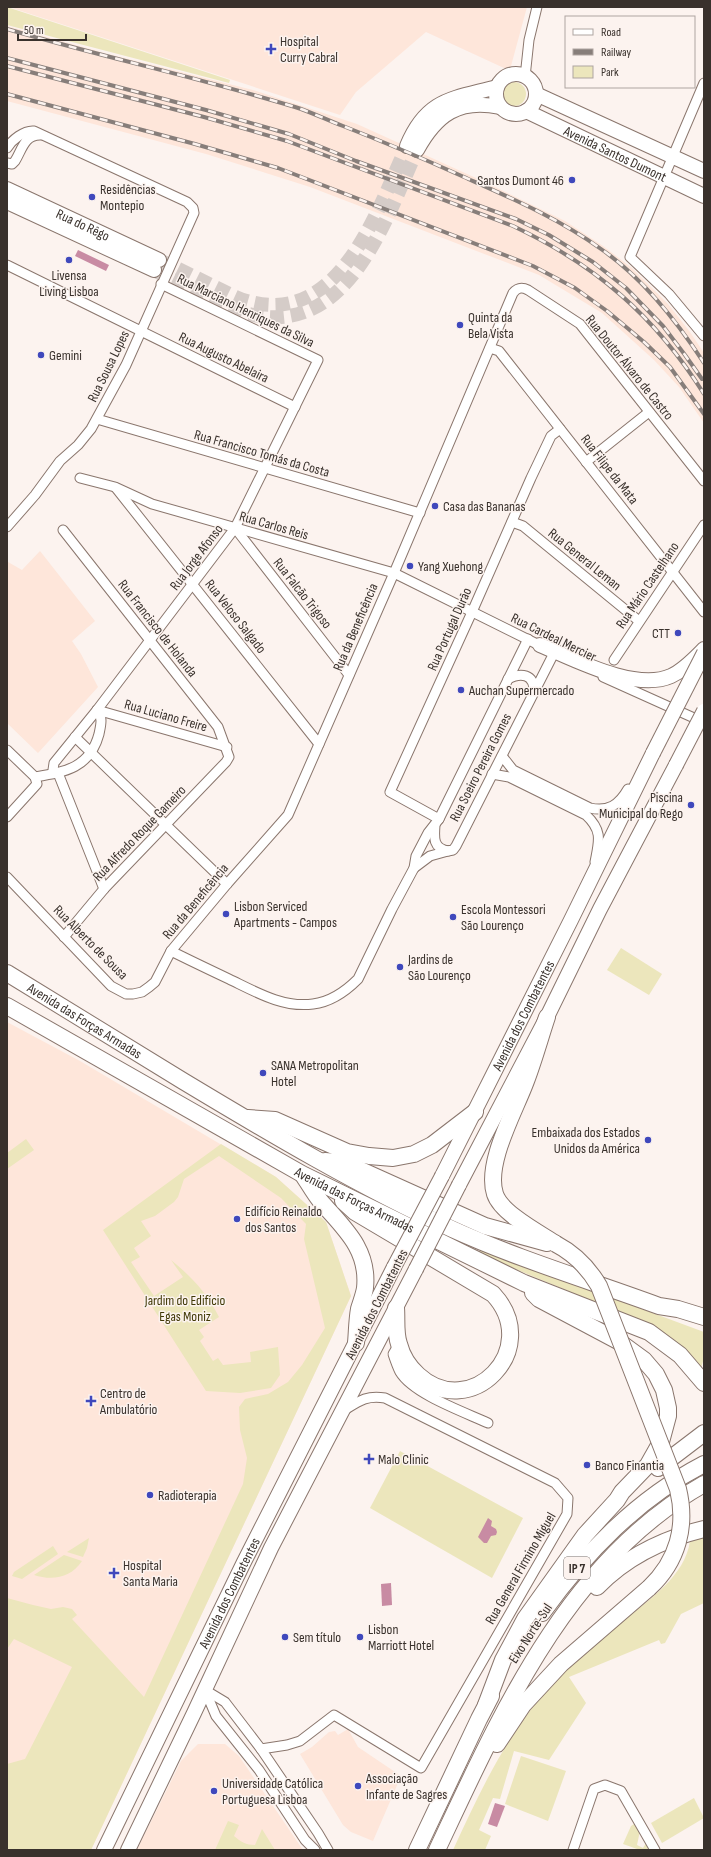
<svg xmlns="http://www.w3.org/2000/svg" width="711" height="1857" viewBox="0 0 711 1857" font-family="'Sofia Sans Condensed',sans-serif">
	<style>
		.built { fill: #fee6da }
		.green { fill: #ece6bc }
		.water { fill: #c88ba3 }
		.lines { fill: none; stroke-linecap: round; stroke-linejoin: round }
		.primary-tunnel { stroke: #d5ccc8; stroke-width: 14; stroke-dasharray: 14 7; stroke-linecap: butt }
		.street-casing { stroke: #8a766d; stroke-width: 11 }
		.primary-casing { stroke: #8a766d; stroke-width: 16 }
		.highway-casing { stroke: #8a766d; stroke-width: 18 }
		.street { stroke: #fff; stroke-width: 9 }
		.primary { stroke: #fff; stroke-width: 14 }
		.highway { stroke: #fff; stroke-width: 16 }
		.rail-casing { stroke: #877e7a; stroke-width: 4 }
		.rail { stroke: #fcf3ef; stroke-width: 2.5; stroke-dasharray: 8; stroke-linecap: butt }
		.primary-bridge-casing { stroke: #8a766d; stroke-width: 16; stroke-linecap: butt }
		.highway-bridge-casing { stroke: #8a766d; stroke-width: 18; stroke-linecap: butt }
		.primary-bridge { stroke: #fff; stroke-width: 14 }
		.highway-bridge { stroke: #fff; stroke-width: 16 }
		.poi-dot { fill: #3f48bc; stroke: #fcf3ef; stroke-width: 1.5 }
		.labels { text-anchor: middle; stroke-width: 3; stroke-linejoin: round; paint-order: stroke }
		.shield { fill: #fcf3ef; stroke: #746b66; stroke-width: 1 }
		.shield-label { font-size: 13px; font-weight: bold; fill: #39312c }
		.poi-label { font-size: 14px; fill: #39312c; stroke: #fcf3ef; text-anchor: start }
		.street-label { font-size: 14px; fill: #39312c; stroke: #fcf3ef }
		.park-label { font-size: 14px; fill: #403906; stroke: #fcf3ef }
	</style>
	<rect width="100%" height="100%" fill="#fcf3ef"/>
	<!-- built -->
	<g class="built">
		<path d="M9,7H527L511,66L509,68H504L426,32L356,92L340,115Z"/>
		<path d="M7,26L108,54L253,90L357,124L487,183L565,221L603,246L632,268L668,304L690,332L704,353V423L679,387L654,360L602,313L539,275L310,187L206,154L7,101Z"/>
		<path d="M40,551L95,621L72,641L81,654L98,687L38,753L7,723V563L8,562L22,570Z"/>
		<path d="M7,1022L80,1061L276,1177L326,1222L351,1296L91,1850H7Z"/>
		<path d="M348,1729L358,1747L401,1776L373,1841L351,1832L343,1825L300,1754L312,1747L329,1732L335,1731L338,1735Z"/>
		<path d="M198,1744H225L239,1756L303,1850H137L181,1761Z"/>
	</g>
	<!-- green -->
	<g class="green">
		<path d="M7,7L230,80L229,83L7,25Z"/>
		<circle cx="514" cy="94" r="12"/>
		<path d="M621,948L662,974L649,995L607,970Z"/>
		<path d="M26,1139L34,1150L7,1169V1153Z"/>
		<path d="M221,1144L276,1177L326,1222L351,1296L91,1850H7V1764L25,1759L72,1667L14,1639L7,1649V1598L33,1605L51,1609L63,1607L72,1609L77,1615L72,1619L144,1697L243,1484L247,1458L240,1430L239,1407L245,1399L268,1394L288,1382L302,1365L325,1328L304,1239L306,1224L281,1198L219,1156L184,1179L178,1197L174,1202L155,1216L141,1221L151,1236L134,1248L140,1257L131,1262L154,1296L183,1277L171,1260C192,1277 207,1293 219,1317L199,1330L204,1337L200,1341L213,1361L218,1358L223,1365L251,1362L250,1352L278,1347L280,1375L271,1388L240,1393L206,1391L103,1230Z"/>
		<path d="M480,1249L704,1332V1358L701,1368L643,1322L479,1254Z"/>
		<path d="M400,1451L523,1518L492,1578L370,1508Z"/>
		<path d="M704,1537V1603L681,1614L665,1643L661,1644L659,1640L569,1677L586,1703L549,1760L514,1751L500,1799L493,1798L479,1830L491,1836L485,1850H453C481,1789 509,1729 556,1680C576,1658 601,1640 624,1620C650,1599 685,1576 690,1541Z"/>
		<path d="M89,1538L87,1548L83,1557L67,1552Z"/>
		<path d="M53,1546L58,1554L22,1579L12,1576L14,1572Z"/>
		<path d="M64,1555L82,1561C71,1578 52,1581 34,1575Z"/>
		<path d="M521,1756L566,1771L548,1821L505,1804Z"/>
		<path d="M694,1798L704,1818L662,1843L651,1823Z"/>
		<path d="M228,1821L239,1825L234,1836C241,1842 246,1845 255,1845L262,1829L275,1850H215Z"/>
		<path d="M634,1824L637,1825L640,1831L637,1845L643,1848L646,1843L650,1850H640L623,1844L631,1826Z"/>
	</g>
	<!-- water -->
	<g class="water">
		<path d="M78,250L109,265L106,271L75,256Z"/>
		<path d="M488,1518L492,1521L491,1526L496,1529L497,1532L496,1535L491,1536L487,1543H484L478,1537Z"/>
		<path d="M391,1583L392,1605L382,1606L381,1584Z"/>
		<path d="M495,1803L505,1806L497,1827L488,1824Z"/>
	</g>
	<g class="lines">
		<!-- primary-tunnel -->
		<g class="primary-tunnel">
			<path d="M159,260C179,269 199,279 219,289C228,293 238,299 247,301C340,328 377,210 407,146"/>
			<path d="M154,270C173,280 192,289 211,298C225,305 238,312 253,315C350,335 386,218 417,150"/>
		</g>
		<!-- street casing -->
		<g class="street-casing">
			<g id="street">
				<path d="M525,77L529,40L537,7"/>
				<path d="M704,83L630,257L669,294L704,336"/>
				<path d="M7,148C12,140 24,130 34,131L187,202L193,208L194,213L126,365L91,429L78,445L60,461L35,495L7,527"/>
				<path d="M7,163L12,164L15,161C22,150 24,135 40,135"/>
				<path d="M7,265L295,407"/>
				<path d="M490,348L499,351L704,612"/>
				<path d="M97,419L420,513"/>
				<path d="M586,462L649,412"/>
				<path d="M80,478L115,487L152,504L394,573L543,647"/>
				<path d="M116,488L319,744"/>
				<path d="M512,522L523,526L639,621"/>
				<path d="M235,528L349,675"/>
				<path d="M63,530L218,727L229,757L226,762L104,889L64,937"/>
				<path d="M614,660L704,525"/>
				<path d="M603,677L703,722"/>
				<path d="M508,679C521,672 534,674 534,691"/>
				<path d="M97,710L227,747"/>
				<path d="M75,737L227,884"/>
				<path d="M7,750L35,777L37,784L7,817"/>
				<path d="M502,756L513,770L590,808C608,812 619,805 628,789"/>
				<path d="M492,774L509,777L586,815C603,831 599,841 595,862"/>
				<path d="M35,777C65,772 90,768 99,734C101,724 103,718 97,710"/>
				<path d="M439,819L390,792L472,612L531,478L551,436L560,429"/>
				<path d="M435,825C434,838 433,848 448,851L453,850L456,846L554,653"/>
				<path d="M414,868L430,856L448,851"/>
				<path d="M7,877L111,986L126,994H133L142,992L149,987L155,982L171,951L227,884L288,815L394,573L513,293C518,287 522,287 528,290L580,324L704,481"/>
				<path d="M104,889L58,773L53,770L54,763L97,710L235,528L318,360L161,284"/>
				<path d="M171,951C191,961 210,970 229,979C256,992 283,1008 313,1004C330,1002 346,991 358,979L392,909L414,868L416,856L428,833L439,819L528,639"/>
				<path d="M399,1344L393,1354C395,1360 397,1366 400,1372C413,1394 464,1412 488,1423"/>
				<path d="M205,1690L225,1702L261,1749L318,1833L328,1850"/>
				<path d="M205,1690L216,1716L259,1770L305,1840L315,1850"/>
				<path d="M261,1749L287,1745L300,1741L334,1715L421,1768L567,1514L568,1498L555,1483L385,1398C366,1395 359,1401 343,1411"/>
				<path d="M573,1850L594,1789L605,1785L621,1791L655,1850"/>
			</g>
		</g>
		<!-- primary casing -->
		<g class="primary-casing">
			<g id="primary">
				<circle cx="516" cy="94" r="20"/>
				<path d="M536,94L704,171"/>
				<path id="s1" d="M526,111L704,196"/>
				<path d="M407,146C427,98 453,99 497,87"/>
				<path d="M417,150C436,115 459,98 500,107"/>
				<path id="s2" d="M7,189L159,260"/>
				<path d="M7,202L154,270"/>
				<path d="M540,645C574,659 635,692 671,676C684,670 694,659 704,649"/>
				<path id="s3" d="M442,1176L571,920L653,753"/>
				<path d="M459,1185L547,1017L600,909L676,765"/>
				<path id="s4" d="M104,1850L244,1562L394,1267"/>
				<path d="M128,1850L194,1713L271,1548L416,1269"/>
			</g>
		</g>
		<!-- highway casing -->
		<g class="highway-casing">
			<g id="highway">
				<path id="s5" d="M7,973C66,1009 125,1045 183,1081C271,1134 359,1186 452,1229C518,1259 591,1281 659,1306L678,1309L704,1317"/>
				<path id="s6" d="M7,1006L302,1174L524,1283L649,1332L680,1355L704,1383"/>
				<path d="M547,1017C540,1038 534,1060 526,1081C515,1111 485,1163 495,1194C501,1213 539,1233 556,1244"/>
				<path d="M248,1118L275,1120L347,1152L369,1156L393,1158L414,1154L432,1145L475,1112"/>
				<path d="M325,1161L345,1163L485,1226L547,1243"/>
				<path d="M303,1175C309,1184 315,1195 322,1203C345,1229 369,1250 365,1288C364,1295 361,1302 359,1309C357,1320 357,1332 356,1343"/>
				<path d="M343,1201L355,1212L493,1294C544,1349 470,1423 418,1375C409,1367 402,1356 399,1344C395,1333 397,1319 396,1308"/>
				<path d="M658,1468L704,1433"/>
				<path d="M597,1587C626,1557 663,1539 704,1529"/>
				<path d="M542,1613C586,1552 637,1499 704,1464"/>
				<path d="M486,1705L503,1660L525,1619L585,1535L617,1500L622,1492L648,1465L661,1442L668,1416V1408L664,1390L656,1374L644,1360L618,1341L539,1299L533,1293"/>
				<path d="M497,1744L523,1705L561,1664L649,1588"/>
				<path d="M417,1850L479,1719L491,1696"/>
				<path d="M437,1850C501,1714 567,1561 704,1484"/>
			</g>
		</g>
		<!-- street -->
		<use href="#street" class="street"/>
		<!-- primary -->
		<use href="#primary" class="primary"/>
		<!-- highway -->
		<use href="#highway" class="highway"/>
		<!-- rail casing -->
		<g class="rail-casing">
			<g id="rail">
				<path d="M7,29C103,57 200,78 295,107C311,112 327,120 343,126C384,142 424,159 464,177C511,198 558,218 601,249C643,278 676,320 704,363"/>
				<path d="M7,58L206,110L289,134L356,161L516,219L549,235L593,262L626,288L663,326L685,355L702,379"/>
				<path d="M7,66L204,117L287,141L513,226C596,265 655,316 704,394"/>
				<path d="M7,94L195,144L278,168L533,266L575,288L607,311L644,342L670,367L704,414"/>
			</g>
		</g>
		<!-- rail -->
		<use href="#rail" class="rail"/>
		<!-- primary-bridge casing -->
		<g class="primary-bridge-casing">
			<g id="primary-bridge">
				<path d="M653,753L704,653"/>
				<path d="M676,765L704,711"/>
				<path d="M394,1267L442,1176"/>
				<path d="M416,1269L459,1185"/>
			</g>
		</g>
		<!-- highway-bridge casing -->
		<g class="highway-bridge-casing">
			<path id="highway-bridge" d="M556,1244C575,1254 588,1267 599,1286L678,1489C687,1526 678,1561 649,1588"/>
		</g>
		<!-- primary-bridge -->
		<use href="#primary-bridge" class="primary-bridge"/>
		<!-- highway-bridge -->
		<use href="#highway-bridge" class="highway-bridge"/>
	</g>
	<!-- markers -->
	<g class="poi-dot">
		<path d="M269 43h4v4h4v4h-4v4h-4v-4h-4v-4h4z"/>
		<circle cx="572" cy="180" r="4"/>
		<circle cx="92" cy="197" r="4"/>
		<circle cx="69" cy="260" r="4"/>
		<circle cx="460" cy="325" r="4"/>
		<circle cx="41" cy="355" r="4"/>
		<circle cx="435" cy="506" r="4"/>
		<circle cx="410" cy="566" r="4"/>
		<circle cx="678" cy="633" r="4"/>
		<circle cx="461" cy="690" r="4"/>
		<circle cx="691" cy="805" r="4"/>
		<circle cx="226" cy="914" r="4"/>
		<circle cx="453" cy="917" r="4"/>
		<circle cx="400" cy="967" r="4"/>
		<circle cx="263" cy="1073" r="4"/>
		<circle cx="648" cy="1140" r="4"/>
		<circle cx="237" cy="1219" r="4"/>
		<path d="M89 1395h4v4h4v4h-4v4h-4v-4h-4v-4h4z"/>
		<path d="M367 1453h4v4h4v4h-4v4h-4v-4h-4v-4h4z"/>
		<circle cx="587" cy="1465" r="4"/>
		<circle cx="150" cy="1495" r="4"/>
		<path d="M112 1567h4v4h4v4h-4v4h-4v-4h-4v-4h4z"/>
		<circle cx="285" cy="1637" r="4"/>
		<circle cx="360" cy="1637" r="4"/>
		<circle cx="358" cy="1786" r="4"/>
		<circle cx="214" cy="1791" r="4"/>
	</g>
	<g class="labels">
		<!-- shield labels -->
		<rect class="shield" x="564" y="1557" width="26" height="22" rx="3"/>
		<g class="shield-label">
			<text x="577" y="1573">IP 7</text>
		</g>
		<!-- poi labels -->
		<g class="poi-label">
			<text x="280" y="46">Hospital<tspan x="280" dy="16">Curry Cabral</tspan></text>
			<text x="564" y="185" text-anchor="end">Santos Dumont 46</text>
			<text x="100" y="194">Residências<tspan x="100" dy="16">Montepio</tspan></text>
			<text x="69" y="280" text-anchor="middle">Livensa<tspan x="69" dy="16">Living Lisboa</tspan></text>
			<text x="468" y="322">Quinta da<tspan x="468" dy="16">Bela Vista</tspan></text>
			<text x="49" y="360">Gemini</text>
			<text x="443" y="511">Casa das Bananas</text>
			<text x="418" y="571">Yang Xuehong</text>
			<text x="670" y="638" text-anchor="end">CTT</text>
			<text x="469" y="695">Auchan Supermercado</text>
			<text x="683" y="802" text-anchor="end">Piscina<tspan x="683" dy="16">Municipal do Rego</tspan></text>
			<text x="234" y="911">Lisbon Serviced<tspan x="234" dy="16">Apartments - Campos</tspan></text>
			<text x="461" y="914">Escola Montessori<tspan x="461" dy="16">São Lourenço</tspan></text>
			<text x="408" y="964">Jardins de<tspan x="408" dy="16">São Lourenço</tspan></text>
			<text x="271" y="1070">SANA Metropolitan<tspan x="271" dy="16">Hotel</tspan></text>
			<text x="640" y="1137" text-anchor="end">Embaixada dos Estados<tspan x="640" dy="16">Unidos da América</tspan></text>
			<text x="245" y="1216">Edifício Reinaldo<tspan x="245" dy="16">dos Santos</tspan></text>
			<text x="100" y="1398">Centro de<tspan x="100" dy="16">Ambulatório</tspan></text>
			<text x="378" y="1464">Malo Clinic</text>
			<text x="595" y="1470">Banco Finantia</text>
			<text x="158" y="1500">Radioterapia</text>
			<text x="123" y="1570">Hospital<tspan x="123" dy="16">Santa Maria</tspan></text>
			<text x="368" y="1634">Lisbon<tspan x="368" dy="16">Marriott Hotel</tspan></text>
			<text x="293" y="1642">Sem título</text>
			<text x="366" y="1783">Associação<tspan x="366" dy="16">Infante de Sagres</tspan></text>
			<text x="222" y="1788">Universidade Católica<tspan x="222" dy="16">Portuguesa Lisboa</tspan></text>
		</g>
		<!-- street labels -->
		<g class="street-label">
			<text dy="5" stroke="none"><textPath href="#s1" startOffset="99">Avenida Santos Dumont</textPath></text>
			<text dy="5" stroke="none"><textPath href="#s2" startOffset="84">Rua do Rêgo</textPath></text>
			<text transform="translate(246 310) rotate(26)" y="5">Rua Marciano Henriques da Silva</text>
			<text transform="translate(224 357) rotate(26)" y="5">Rua Augusto Abelaira</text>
			<text transform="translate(108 366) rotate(-64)" y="5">Rua Sousa Lopes</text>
			<text transform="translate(630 367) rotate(51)" y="5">Rua Doutor Álvaro de Castro</text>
			<text transform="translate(262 453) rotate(16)" y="5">Rua Francisco Tomás da Costa</text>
			<text transform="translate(610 469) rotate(52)" y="5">Rua Filipe da Mata</text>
			<text transform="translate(274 525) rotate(16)" y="5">Rua Carlos Reis</text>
			<text transform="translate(196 557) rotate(-53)" y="5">Rua Jorge Afonso</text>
			<text transform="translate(585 559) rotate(39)" y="5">Rua General Leman</text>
			<text transform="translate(647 585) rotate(-56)" y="5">Rua Mário Castelhano</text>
			<text transform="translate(303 593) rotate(52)" y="5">Rua Falcão Trigoso</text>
			<text transform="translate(236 616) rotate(52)" y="5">Rua Veloso Salgado</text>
			<text transform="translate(355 627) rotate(-67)" y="5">Rua da Beneficência</text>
			<text transform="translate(158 628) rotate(52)" y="5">Rua Francisco de Holanda</text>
			<text transform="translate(449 629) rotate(-66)" y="5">Rua Portugal Durão</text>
			<text transform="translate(554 637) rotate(26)" y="5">Rua Cardeal Mercier</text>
			<text transform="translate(166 715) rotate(16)" y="5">Rua Luciano Freire</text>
			<text transform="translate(480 767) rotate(-63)" y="5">Rua Soeiro Pereira Gomes</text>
			<text transform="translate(139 833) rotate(-46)" y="5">Rua Alfredo Roque Gameiro</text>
			<text transform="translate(195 901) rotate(-50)" y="5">Rua da Beneficência</text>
			<text transform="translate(91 942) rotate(45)" y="5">Rua Alberto de Sousa</text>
			<text dy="5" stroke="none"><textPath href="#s3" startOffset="180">Avenida dos Combatentes</textPath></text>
			<text dy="5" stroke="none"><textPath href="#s5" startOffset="91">Avenida das Forças Armadas</textPath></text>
			<text dy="5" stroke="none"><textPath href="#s6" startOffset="398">Avenida das Forças Armadas</textPath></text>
			<text transform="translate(376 1304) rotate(-63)" y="5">Avenida dos Combatentes</text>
			<text transform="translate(520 1568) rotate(-60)" y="5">Rua General Firmino Miguel</text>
			<text dy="5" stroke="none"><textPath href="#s4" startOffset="286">Avenida dos Combatentes</textPath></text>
			<text transform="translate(530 1633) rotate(-57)" y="5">Eixo Norte-Sul</text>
		</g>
		<!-- park labels -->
		<g class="park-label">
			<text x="185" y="1305">Jardim do Edifício<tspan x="185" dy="16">Egas Moniz</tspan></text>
		</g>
	</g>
	<!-- border -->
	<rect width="711" height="1857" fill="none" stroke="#39312c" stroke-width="16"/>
	<!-- legend -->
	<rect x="565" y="16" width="130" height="72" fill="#fcf3ef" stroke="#aea5a1"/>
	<rect x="573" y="29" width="20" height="6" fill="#ffffff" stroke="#aea5a1"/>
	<text x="601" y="36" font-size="12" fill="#39312c">Road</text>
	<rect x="573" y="49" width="20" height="6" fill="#877e7a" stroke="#aea5a1"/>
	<text x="601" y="56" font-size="12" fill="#39312c">Railway</text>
	<rect x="573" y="66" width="20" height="12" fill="#ece6bc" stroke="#aea5a1"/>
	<text x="601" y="76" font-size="12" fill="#39312c">Park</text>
	<!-- scale -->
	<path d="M18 34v6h68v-6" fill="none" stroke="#39312c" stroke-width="2"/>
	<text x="24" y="34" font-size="12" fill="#39312c" stroke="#fcf3ef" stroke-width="3" paint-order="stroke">50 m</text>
</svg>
